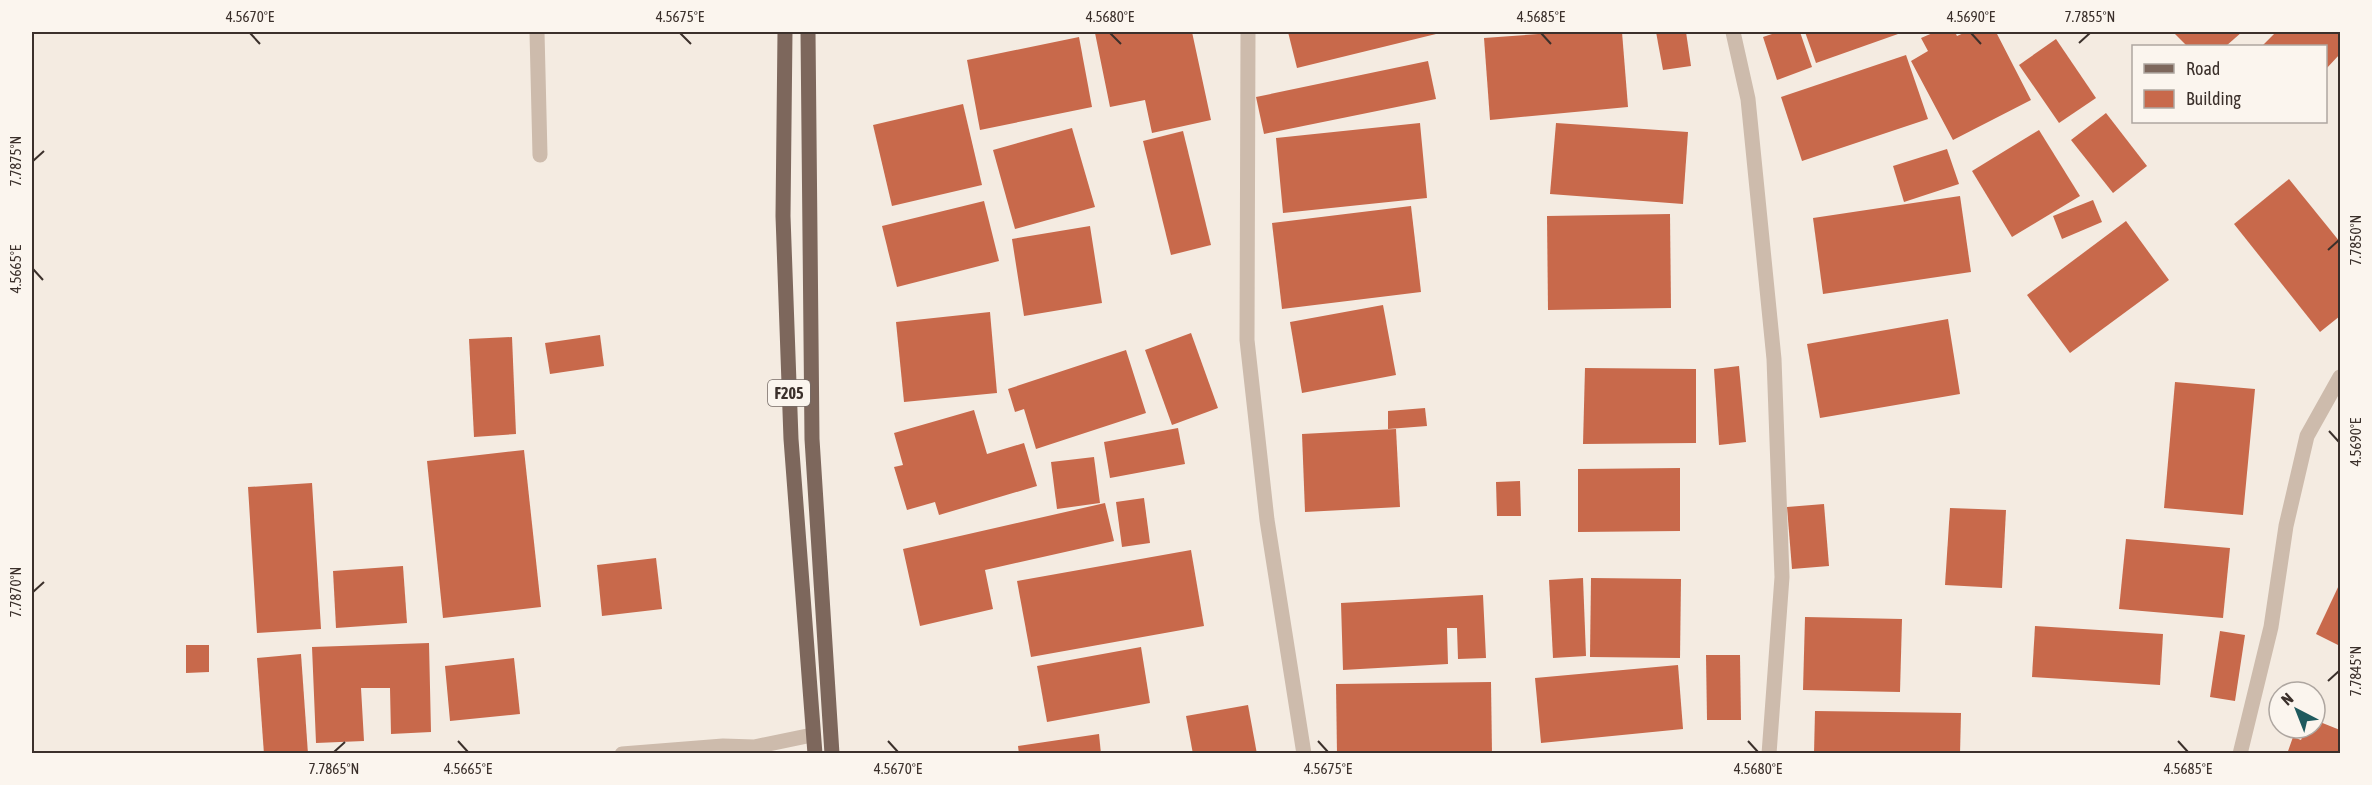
<svg xmlns="http://www.w3.org/2000/svg" width="2372" height="785" viewBox="0 0 2372 785" font-family="'Asap Condensed',sans-serif">
	<style>
		.building { fill: #c8694b }
		.lines { fill: none; stroke-linecap: round; stroke-linejoin: round }
		.minor { stroke: #cdbbac; stroke-width: 15 }
		.primary { stroke: #7d675c; stroke-width: 15 }
		.ticks { fill: none; stroke: #3b302b; stroke-width: 2 }
		.labels { text-anchor: middle; stroke-width: 4.5; stroke-linejoin: round; paint-order: stroke }
		.shield { fill: #fbf5ee; stroke: #756b66; stroke-width: 1.5 }
		.shield-label { font-size: 16px; font-weight: bold; fill: #3b302b }
		.neatline { fill: none; stroke: #3b302b; stroke-width: 2 }
		.ticks-label { font-size: 15px; text-anchor: middle; fill: #3b302b }
	</style>
	<rect width="100%" height="100%" fill="#f4ebe1"/>
	<!-- building -->
	<g class="building">
		<path d="M1103,32H1192L1211,120L1152,133L1145,100L1110,107L1095,33Z"/>
		<path d="M1288,32H1436V34L1297,68Z"/>
		<path d="M1567,32H1622L1628,107L1490,120L1484,38Z"/>
		<path d="M1656,32H1686L1691,66L1663,70Z"/>
		<path d="M1772,32H1800L1812,67L1777,80L1763,37L1772,34Z"/>
		<path d="M1805,32H1897L1898,34L1816,63Z"/>
		<path d="M1935,32H1955L1957,36L1966,32H1996L2031,100L1953,140L1911,61L1928,51L1921,38Z"/>
		<path d="M2173,32H2242L2226,46H2187Z"/>
		<path d="M2276,32H2340V54L2326,69V46H2262Z"/>
		<path d="M1079,37L1092,107L980,130L967,60Z"/>
		<path d="M2056,39L2096,98L2059,123L2019,65Z"/>
		<path d="M1906,55L1928,119L1802,161L1781,97Z"/>
		<path d="M1428,61L1436,99L1264,134L1256,97Z"/>
		<path d="M963,104L982,185L892,206L873,125Z"/>
		<path d="M2106,113L2147,166L2113,193L2071,140Z"/>
		<path d="M1420,123L1427,198L1283,213L1276,138Z"/>
		<path d="M1556,123L1688,132L1683,204L1550,194Z"/>
		<path d="M1072,128L1095,207L1015,229L993,150Z"/>
		<path d="M2039,130L2080,196L2012,237L1972,171Z"/>
		<path d="M1183,131L1211,245L1171,255L1143,141Z"/>
		<path d="M1947,149L1959,184L1904,202L1893,166Z"/>
		<path d="M2289,179L2340,242V316L2320,332L2234,224Z"/>
		<path d="M1960,196L1971,272L1823,294L1813,218Z"/>
		<path d="M2093,200L2102,222L2062,239L2053,216Z"/>
		<path d="M984,201L999,261L897,287L882,226Z"/>
		<path d="M1411,206L1421,292L1282,309L1272,223Z"/>
		<path d="M1670,214L1671,308L1548,310L1547,216Z"/>
		<path d="M2126,221L2169,280L2070,353L2027,295Z"/>
		<path d="M1090,226L1102,303L1024,316L1012,239Z"/>
		<path d="M1383,305L1396,375L1302,393L1290,322Z"/>
		<path d="M990,312L997,393L904,402L896,322Z"/>
		<path d="M1948,319L1960,394L1820,418L1807,344Z"/>
		<path d="M1191,333L1218,408L1172,425L1145,350Z"/>
		<path d="M600,335L604,366L550,374L545,343Z"/>
		<path d="M512,337L516,434L474,437L469,339Z"/>
		<path d="M1126,350L1146,413L1036,449L1024,409L1015,412L1008,389Z"/>
		<path d="M1739,366L1746,442L1719,445L1714,369Z"/>
		<path d="M1585,368L1696,369V443L1583,444Z"/>
		<path d="M2175,382L2255,389L2243,515L2164,508Z"/>
		<path d="M1425,408L1427,426L1388,429V411Z"/>
		<path d="M974,410L987,454L1024,443L1037,486L939,515L935,502L907,510L894,467L903,465L894,433Z"/>
		<path d="M1178,428L1185,464L1110,478L1104,442Z"/>
		<path d="M1396,429L1400,507L1305,512L1302,434Z"/>
		<path d="M524,450L541,607L443,618L427,461Z"/>
		<path d="M1094,457L1100,503L1057,509L1051,462Z"/>
		<path d="M1680,468V531L1578,532V469Z"/>
		<path d="M1520,481L1521,516H1497L1496,482Z"/>
		<path d="M312,483L321,629L257,633L248,487Z"/>
		<path d="M1144,498L1150,543L1122,547L1116,502Z"/>
		<path d="M1105,503L1114,541L985,570L993,609L920,626L903,549Z"/>
		<path d="M1824,504L1829,566L1792,569L1787,507Z"/>
		<path d="M1950,508L2006,510L2002,588L1945,585Z"/>
		<path d="M2126,539L2230,548L2223,618L2119,609Z"/>
		<path d="M1191,550L1204,626L1031,657L1017,581Z"/>
		<path d="M656,558L662,609L602,616L597,565Z"/>
		<path d="M403,566L407,623L336,628L333,571Z"/>
		<path d="M1583,578L1586,656L1553,658L1549,580Z"/>
		<path d="M1591,578L1681,579L1680,658L1590,657Z"/>
		<path d="M2340,583V646L2316,634Z"/>
		<path d="M1483,595L1486,658L1458,659L1457,628H1447L1448,664L1343,670L1341,603Z"/>
		<path d="M1805,617L1902,619L1900,692L1803,690Z"/>
		<path d="M2035,626L2163,634L2160,685L2032,677Z"/>
		<path d="M2220,631L2245,635L2235,701L2210,697Z"/>
		<path d="M429,643L431,732L391,734L390,688H361L364,741L316,743L312,647Z"/>
		<path d="M186,645H209V672L186,673Z"/>
		<path d="M1141,647L1150,703L1047,722L1037,666Z"/>
		<path d="M301,654L308,754H264L257,658Z"/>
		<path d="M1706,655H1740L1741,720H1707Z"/>
		<path d="M514,658L520,714L450,721L445,666Z"/>
		<path d="M1678,665L1683,729L1541,743L1535,678Z"/>
		<path d="M1491,682L1492,754H1337L1336,684Z"/>
		<path d="M1248,705L1257,754H1193L1186,716Z"/>
		<path d="M1815,711L1961,713L1960,754H1814Z"/>
		<path d="M2315,720L2340,730V754H2287L2293,737L2301,740L2306,728H2315Z"/>
		<path d="M1099,734L1101,754H1019L1018,746Z"/>
	</g>
	<g class="lines">
		<!-- minor -->
		<g class="minor">
			<path d="M537,32L540,155"/>
			<path d="M1248,32L1247,340L1267,520L1304,754"/>
			<path d="M1733,32L1748,99L1774,359L1782,577L1769,754"/>
			<path d="M622,754L723,746L754,747L812,735"/>
			<path d="M2240,754L2271,627L2286,526L2307,436L2340,377"/>
		</g>
		<!-- primary -->
		<g class="primary">
			<path d="M785,32L783,216L791,439L815,754"/>
			<path d="M808,32L812,439L832,754"/>
		</g>
	</g>
	<!-- ticks -->
	<path class="ticks" d="M250,33L260,44M680,33L691,44M1110,33L1121,44M1541,33L1551,44M1971,33L1981,44M2079,43L2090,33M33,161L44,151M2328,250L2339,240M33,269L43,280M2329,431L2339,442M33,592L44,582M2328,681L2339,671M458,741L468,752M888,741L898,752M1318,741L1328,752M1748,741L1758,752M2178,741L2188,752M334,752L345,742"/>
	<g class="labels">
		<!-- shield labels -->
		<rect class="shield" x="768" y="380" width="42" height="26" rx="4.5"/>
		<g class="shield-label">
			<text x="789" y="399">F205</text>
		</g>
	</g>
	<!-- border -->
	<rect width="2372" height="785" fill="none" stroke="#fbf5ee" stroke-width="66"/>
	<!-- legend -->
	<rect x="2132" y="45" width="195" height="78" fill="#fbf5ee" stroke="#aea6a0" stroke-width="1.5"/>
	<rect x="2144" y="64" width="30" height="9" fill="#7d675c" stroke="#aea6a0" stroke-width="1.5"/>
	<text x="2186" y="75" font-size="18" fill="#3b302b">Road</text>
	<rect x="2144" y="90" width="30" height="18" fill="#c8694b" stroke="#aea6a0" stroke-width="1.5"/>
	<text x="2186" y="105" font-size="18" fill="#3b302b">Building</text>
	<!-- north arrow -->
	<g transform="translate(2297 710) rotate(318)"><circle r="28" fill="#fbf5ee" stroke="#aea6a0" stroke-width="1.5"/>
	<path d="M0-4.5L10 22L0 15L-10 22Z" fill="#1f5a5e"/>
	<text y="-9" font-size="16" font-weight="bold" text-anchor="middle" fill="#3b302b">N</text>
	</g>
	<rect x="33" y="33" width="2306" height="719" class="neatline"/>
	<g class="ticks-label">
		<text x="250" y="22">4.5670°E</text>
		<text x="680" y="22">4.5675°E</text>
		<text x="1110" y="22">4.5680°E</text>
		<text x="1541" y="22">4.5685°E</text>
		<text x="1971" y="22">4.5690°E</text>
		<text x="2090" y="22">7.7855°N</text>
		<text transform="translate(16 161) rotate(-90)" y="5">7.7875°N</text>
		<text transform="translate(2356 240) rotate(-90)" y="5">7.7850°N</text>
		<text transform="translate(16 269) rotate(-90)" y="5">4.5665°E</text>
		<text transform="translate(2356 442) rotate(-90)" y="5">4.5690°E</text>
		<text transform="translate(16 592) rotate(-90)" y="5">7.7870°N</text>
		<text transform="translate(2356 671) rotate(-90)" y="5">7.7845°N</text>
		<text x="334" y="774">7.7865°N</text>
		<text x="468" y="774">4.5665°E</text>
		<text x="898" y="774">4.5670°E</text>
		<text x="1328" y="774">4.5675°E</text>
		<text x="1758" y="774">4.5680°E</text>
		<text x="2188" y="774">4.5685°E</text>
	</g>
</svg>
